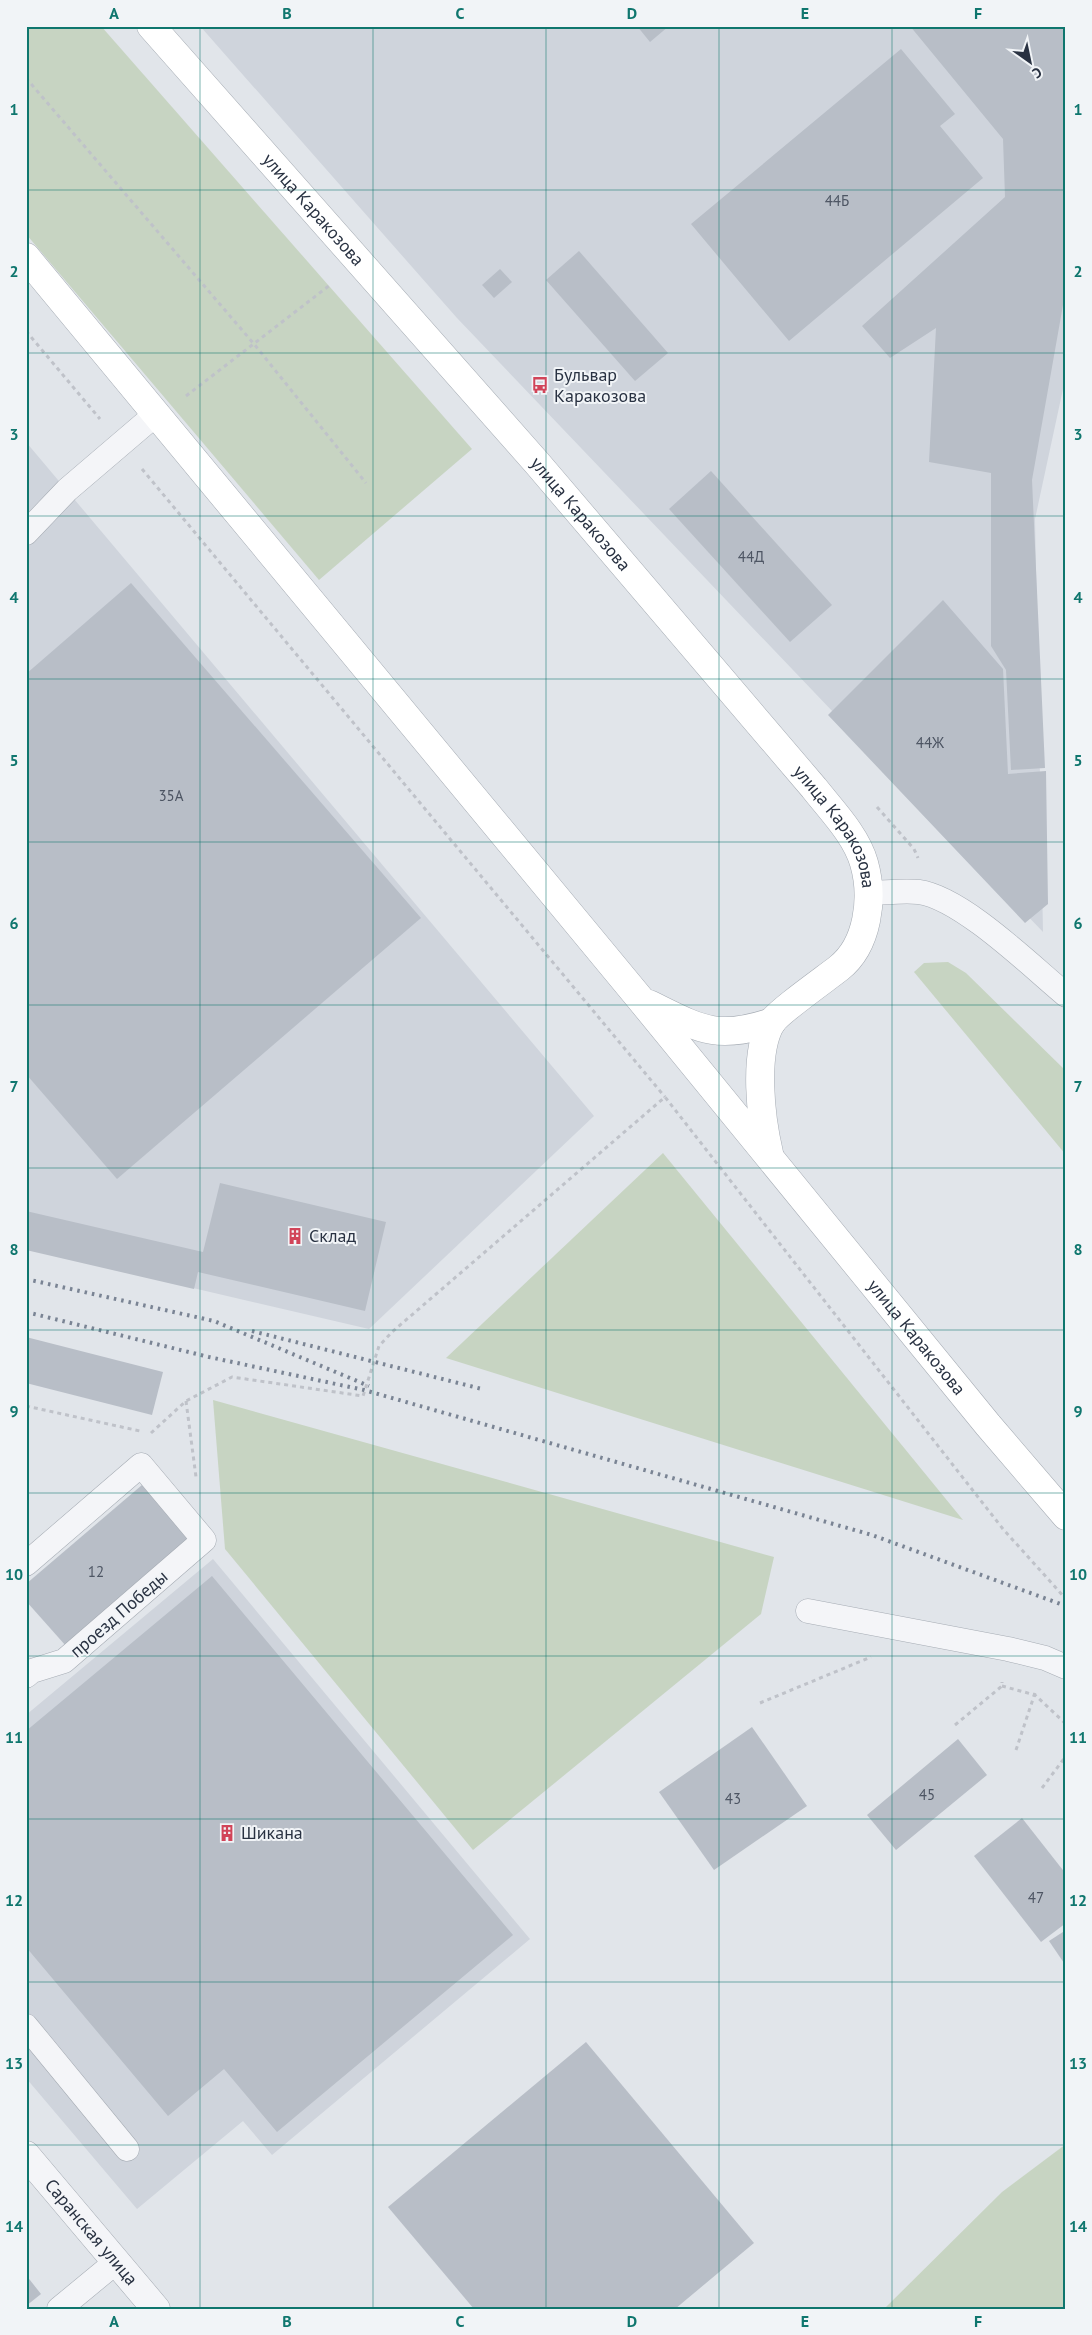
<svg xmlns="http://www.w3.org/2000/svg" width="1092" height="2335" viewBox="0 0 1092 2335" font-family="'PT Sans',sans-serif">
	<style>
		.built { fill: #cfd4dc }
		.green { fill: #c7d4c2 }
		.building { fill: #b8bec7 }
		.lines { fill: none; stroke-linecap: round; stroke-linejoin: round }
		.service-casing { stroke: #a6acb4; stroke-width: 25 }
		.minor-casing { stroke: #a6acb4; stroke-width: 29 }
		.secondary-casing { stroke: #a6acb4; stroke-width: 29 }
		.path { stroke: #bfc2c9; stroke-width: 3; stroke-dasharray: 4 4; stroke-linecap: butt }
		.service { stroke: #f4f5f8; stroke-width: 24 }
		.minor { stroke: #f4f5f8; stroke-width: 28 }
		.secondary { stroke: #fff; stroke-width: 28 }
		.rail { stroke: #7a8494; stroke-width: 4; stroke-dasharray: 2.5 5; stroke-linecap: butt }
		.grid { fill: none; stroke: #0f766e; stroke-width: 1; stroke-opacity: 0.55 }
		.labels { text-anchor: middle; stroke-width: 4; stroke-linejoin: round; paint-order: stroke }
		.number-label { font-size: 15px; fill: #4d5563 }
		.street-label { font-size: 18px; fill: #293242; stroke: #f1f4f7 }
		.poi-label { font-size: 18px; fill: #293242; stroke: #f1f4f7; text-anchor: start }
		.neatline { fill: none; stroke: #0f766e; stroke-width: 2 }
		.grid-label { font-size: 16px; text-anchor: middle; font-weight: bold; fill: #0f766e }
	</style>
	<rect width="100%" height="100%" fill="#e1e5ea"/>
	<!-- built -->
	<g class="built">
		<path d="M200,26H1066V375L1035,519L1043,932L457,318Z"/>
		<path d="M26,442L594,1116L369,1329L26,1249Z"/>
		<path d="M213,1559L530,1939L272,2155L243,2121L137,2209L26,2078V1715Z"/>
	</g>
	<!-- green -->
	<g class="green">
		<path d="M26,26H101L472,449L319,580L26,234Z"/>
		<path d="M948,962L966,973L1066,1071V1155L914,972L924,963Z"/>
		<path d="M663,1153L963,1520L446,1358Z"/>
		<path d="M213,1400L774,1557L761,1614L473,1850L225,1549Z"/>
		<path d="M1066,2144V2309H884L1002,2192Z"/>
	</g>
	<!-- building -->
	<g class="building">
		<path d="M637,26H669L650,42Z"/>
		<path d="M910,26H1066V288L1032,480L1045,768L1011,770L1006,670L991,646V473L929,462L936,328L890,358L862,326L1005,197L1003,139Z"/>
		<path d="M901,49L955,114L940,126L983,178L789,341L691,224Z"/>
		<path d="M579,251L668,353L635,381L546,280Z"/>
		<path d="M500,269L512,282L494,298L482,285Z"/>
		<path d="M711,471L832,605L790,642L669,509Z"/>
		<path d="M131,583L421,918L117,1179L26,1074V674Z"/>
		<path d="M943,600L1003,669L1008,774L1046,771L1048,904L1025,923L828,715Z"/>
		<path d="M220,1183L386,1222L365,1311L198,1272L194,1289L26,1250V1211L203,1252Z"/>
		<path d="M26,1337L163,1372L152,1415L26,1383Z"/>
		<path d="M142,1485L189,1540L66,1646L26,1601V1584Z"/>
		<path d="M212,1576L513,1935L277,2132L224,2069L168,2116L26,1947V1731Z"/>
		<path d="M752,1727L807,1806L714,1870L659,1792Z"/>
		<path d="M958,1739L987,1775L896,1850L867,1815Z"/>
		<path d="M1022,1818L1066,1874V1923L1041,1942L974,1856Z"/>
		<path d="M1066,1930V1966L1049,1941Z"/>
		<path d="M586,2042L754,2243L675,2309H474L388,2207Z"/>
		<path d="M26,2275L41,2294L26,2306Z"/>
	</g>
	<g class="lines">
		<!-- service casing -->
		<g class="service-casing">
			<g id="service">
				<path d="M26,533L67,490L156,414"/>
				<path d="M868,893C884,893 903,890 919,892C962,898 1031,966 1066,995"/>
				<path d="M26,1564L141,1465L204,1540L64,1661L32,1671L26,1676"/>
				<path d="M808,1611L1008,1649L1045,1658L1066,1667"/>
				<path d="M26,2026L127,2149"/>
				<path d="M59,2309L116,2262"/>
			</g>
		</g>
		<!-- minor casing -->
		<g class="minor-casing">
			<g id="minor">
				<path id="s1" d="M26,2155L156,2309"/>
			</g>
		</g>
		<!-- secondary casing -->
		<g class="secondary-casing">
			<g id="secondary">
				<path id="s2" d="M151,26L537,463L814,788C832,811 856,835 864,863C874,898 868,945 839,968C825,979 778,1012 771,1023C753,1055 761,1119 769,1153"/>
				<path id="s3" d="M26,257L641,1000L988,1425L1066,1516"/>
				<path d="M649,1004C698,1028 716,1041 772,1022"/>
			</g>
		</g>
		<!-- path -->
		<g class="path">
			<path d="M26,78L254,344L366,483"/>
			<path d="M26,331L100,419"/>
			<path d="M186,396L330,285"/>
			<path d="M142,469L665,1097"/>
			<path d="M877,807L914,849L918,858"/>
			<path d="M186,1401L196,1477"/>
			<path d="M26,1406L140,1431"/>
			<path d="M151,1433L186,1401L232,1377L363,1396L379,1346L392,1332L665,1097L1003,1529L1066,1599"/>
			<path d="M1002,1686L1035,1695L1066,1724"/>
			<path d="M760,1703L871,1657"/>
			<path d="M955,1725L1002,1686V1682"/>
			<path d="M1016,1750L1036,1690"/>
			<path d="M1042,1788L1066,1756"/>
		</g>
		<!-- service -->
		<use href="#service" class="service"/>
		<!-- minor -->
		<use href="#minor" class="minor"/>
		<!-- secondary -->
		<use href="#secondary" class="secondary"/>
		<!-- rail -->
		<g class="rail">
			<path d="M26,1279L214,1321L369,1386"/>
			<path d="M26,1312L209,1357L364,1390L872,1535L1066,1606"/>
			<path d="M252,1331L482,1389"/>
		</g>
	</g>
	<!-- grid -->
	<path class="grid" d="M200,26V2309M373,26V2309M546,26V2309M719,26V2309M892,26V2309M26,190H1066M26,353H1066M26,516H1066M26,679H1066M26,842H1066M26,1005H1066M26,1168H1066M26,1330H1066M26,1493H1066M26,1656H1066M26,1819H1066M26,1982H1066M26,2145H1066"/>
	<!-- icons -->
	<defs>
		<g id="bus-bare" transform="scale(1.35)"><path d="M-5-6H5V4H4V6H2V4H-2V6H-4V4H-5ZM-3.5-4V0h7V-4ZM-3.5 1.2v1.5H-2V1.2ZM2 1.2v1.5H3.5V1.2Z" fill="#d14459" stroke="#f1f4f7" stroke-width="2.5" paint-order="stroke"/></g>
		<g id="building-bare" transform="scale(1.35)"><path d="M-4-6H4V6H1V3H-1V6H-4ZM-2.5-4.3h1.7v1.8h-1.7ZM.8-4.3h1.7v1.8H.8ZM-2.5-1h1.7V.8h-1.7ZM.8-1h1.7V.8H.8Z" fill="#d14459" stroke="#f1f4f7" stroke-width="2.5" paint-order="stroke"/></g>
	</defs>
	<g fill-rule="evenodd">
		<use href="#bus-bare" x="540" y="385"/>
		<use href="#building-bare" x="295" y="1236"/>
		<use href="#building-bare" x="227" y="1833"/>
	</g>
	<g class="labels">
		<!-- number labels -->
		<g class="number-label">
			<text x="837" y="206">44Б</text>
			<text x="751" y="562">44Д</text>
			<text x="930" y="748">44Ж</text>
			<text x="171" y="801">35А</text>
			<text x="96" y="1577">12</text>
			<text x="927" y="1800">45</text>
			<text x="733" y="1804">43</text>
			<text x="1036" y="1903">47</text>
		</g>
		<!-- street labels -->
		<g class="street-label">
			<text dy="6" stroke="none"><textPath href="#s2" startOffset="245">улица Каракозова</textPath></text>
			<text dy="6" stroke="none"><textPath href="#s2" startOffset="650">улица Каракозова</textPath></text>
			<text dy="6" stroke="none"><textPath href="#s2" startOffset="1055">улица Каракозова</textPath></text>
			<text dy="6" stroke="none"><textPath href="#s3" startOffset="1400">улица Каракозова</textPath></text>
			<text transform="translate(119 1614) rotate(-41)" y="6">проезд Победы</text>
			<text dy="6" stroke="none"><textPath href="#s1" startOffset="101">Саранская улица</textPath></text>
		</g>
		<!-- poi labels -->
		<g class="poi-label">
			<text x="554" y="381">Бульвар<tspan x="554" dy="21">Каракозова</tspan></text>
			<text x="309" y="1242">Склад</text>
			<text x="241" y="1839">Шикана</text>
		</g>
	</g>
	<!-- border -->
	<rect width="1092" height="2335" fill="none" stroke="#f1f4f7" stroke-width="55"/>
	<!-- north arrow -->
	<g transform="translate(1030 62) rotate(147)" stroke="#f1f4f7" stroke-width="4" paint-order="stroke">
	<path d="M0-4L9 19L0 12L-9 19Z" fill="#293242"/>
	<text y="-8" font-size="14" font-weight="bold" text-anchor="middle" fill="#293242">С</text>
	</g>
	<rect x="28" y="28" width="1036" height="2280" class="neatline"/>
	<g class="grid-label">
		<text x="114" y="19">A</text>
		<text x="287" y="19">B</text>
		<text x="460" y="19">C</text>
		<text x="632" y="19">D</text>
		<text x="805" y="19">E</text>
		<text x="978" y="19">F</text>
		<text x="14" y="115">1</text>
		<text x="1078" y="115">1</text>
		<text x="14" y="277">2</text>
		<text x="1078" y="277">2</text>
		<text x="14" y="440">3</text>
		<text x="1078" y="440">3</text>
		<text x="14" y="603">4</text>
		<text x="1078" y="603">4</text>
		<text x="14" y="766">5</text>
		<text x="1078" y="766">5</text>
		<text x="14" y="929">6</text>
		<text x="1078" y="929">6</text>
		<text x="14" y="1092">7</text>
		<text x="1078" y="1092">7</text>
		<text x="14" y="1255">8</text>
		<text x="1078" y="1255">8</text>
		<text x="14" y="1417">9</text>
		<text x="1078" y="1417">9</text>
		<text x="14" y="1580">10</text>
		<text x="1078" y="1580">10</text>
		<text x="14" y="1743">11</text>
		<text x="1078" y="1743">11</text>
		<text x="14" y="1906">12</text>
		<text x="1078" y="1906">12</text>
		<text x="14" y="2069">13</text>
		<text x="1078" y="2069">13</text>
		<text x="14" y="2232">14</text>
		<text x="1078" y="2232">14</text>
		<text x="114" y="2327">A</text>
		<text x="287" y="2327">B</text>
		<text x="460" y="2327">C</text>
		<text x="632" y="2327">D</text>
		<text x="805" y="2327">E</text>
		<text x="978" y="2327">F</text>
	</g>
</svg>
